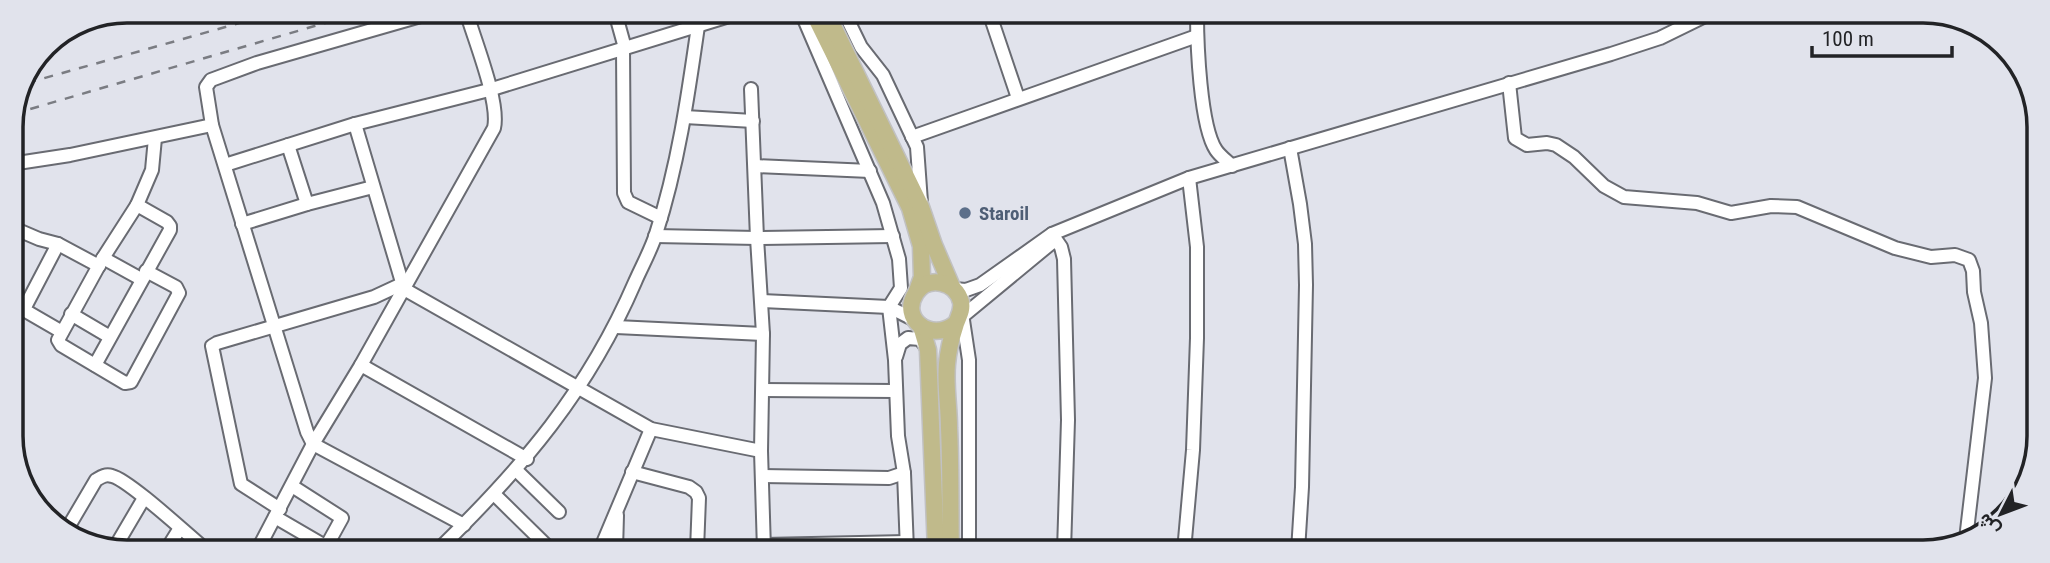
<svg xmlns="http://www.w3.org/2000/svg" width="2050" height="563" viewBox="0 0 2050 563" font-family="'Roboto Condensed',Vazirmatn,sans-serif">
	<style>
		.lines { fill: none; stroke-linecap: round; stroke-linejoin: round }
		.minor-casing { stroke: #696b72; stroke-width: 16 }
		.major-casing { stroke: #c1c1c2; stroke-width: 19 }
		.minor { stroke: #fff; stroke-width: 12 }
		.major { stroke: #c0ba8b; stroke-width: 16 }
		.rail { stroke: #7a7c82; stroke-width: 2.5; stroke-dasharray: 9 9; stroke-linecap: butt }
		.service-dot { fill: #5c6f8a; stroke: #e1e3ec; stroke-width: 2.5 }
		.labels { text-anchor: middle; stroke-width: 5; stroke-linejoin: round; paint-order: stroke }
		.service-label { font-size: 19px; font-weight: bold; fill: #4e5e75; stroke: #e1e3ec; text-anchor: start }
		.rim { fill: none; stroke: #222326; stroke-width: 3.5 }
	</style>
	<rect width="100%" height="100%" fill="#e1e3ec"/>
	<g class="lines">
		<!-- minor casing -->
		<g class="minor-casing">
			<g id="minor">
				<path d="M438,11L257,63L211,80L206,87L212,125L307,432L313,444L464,525"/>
				<path d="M615,12L625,48"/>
				<path d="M801,12L883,203L899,259L901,288L889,307L895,360L898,436L904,473L907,550"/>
				<path d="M844,12L861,47L883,75L917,147L921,202"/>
				<path d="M989,12L1018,98"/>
				<path d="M1197,13C1197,43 1200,126 1216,150C1220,156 1227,161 1232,166"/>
				<path d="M623,49L624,193L628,202L661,218"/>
				<path d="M1509,83L1515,138L1527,145L1547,143L1556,145L1574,157L1604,186L1624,197L1697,203L1731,213L1771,206L1797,207L1895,248L1931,257L1955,255L1969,260L1973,271L1974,292L1981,323L1985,378L1966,539"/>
				<path d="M751,89L757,238L763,334L761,451L764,550"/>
				<path d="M685,117L753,121"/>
				<path d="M355,124L404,289L651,429L761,451"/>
				<path d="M912,137L1197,36"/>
				<path d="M288,145L307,204"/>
				<path d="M1290,148L1300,204L1305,244L1306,285L1302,487L1298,551"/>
				<path d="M11,164L70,155L212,125"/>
				<path d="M225,165L355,124L489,90L742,12"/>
				<path d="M755,166L870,171"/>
				<path d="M242,224L307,204L373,187"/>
				<path d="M11,227L39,239L58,244L99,266"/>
				<path d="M1052,234L1061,247L1064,259L1068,420L1064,551"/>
				<path d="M655,236L757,238L893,236"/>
				<path d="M103,258L141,279"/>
				<path d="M146,271L176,287L179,293L131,382L125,383L61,345L58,340L103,258L137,205L152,170L155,138"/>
				<path d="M954,289L966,290L980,285L1052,234L1189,178L1611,54L1660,38L1709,14"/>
				<path d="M762,301L889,307L915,320"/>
				<path d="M12,303L62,332"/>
				<path d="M961,307L969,360V550"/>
				<path d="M24,309L58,244"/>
				<path d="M71,314L110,337"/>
				<path d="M958,320L1055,240"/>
				<path d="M616,327L763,334"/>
				<path d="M896,357L900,344L908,338L920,339L928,349"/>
				<path d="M95,365L170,230V226L167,222L137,205"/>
				<path d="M361,365L527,459"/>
				<path d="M763,390L895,391"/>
				<path d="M516,470L559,512"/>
				<path d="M632,472L689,487L696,492L699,498L697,550"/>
				<path d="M762,476L889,478L904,473"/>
				<path d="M292,486L342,518L326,547"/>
				<path d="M494,494L551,550"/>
				<path d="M280,509L241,484L212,346L217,343L374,297L402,284"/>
				<path d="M275,517L330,549"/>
				<path d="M66,531L96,480C101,477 105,474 112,476C129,480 188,535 205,549"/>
				<path d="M764,545L907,542"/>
				<path d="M114,549L144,498"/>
				<path d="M167,549L180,528"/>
				<path d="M258,549L313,444L361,365L494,128C500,102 474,39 466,11"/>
				<path d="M439,549C523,467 588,391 635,282C642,266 651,250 656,234C678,166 688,96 698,26"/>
				<path d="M600,550L651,429"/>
				<path d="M616,550L617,515"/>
				<path d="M1184,551L1193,450L1197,338V247L1189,178"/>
			</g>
		</g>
		<!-- major casing -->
		<g class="major-casing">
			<g id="major">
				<path d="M813,12L910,208L921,246L922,277L917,291"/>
				<path d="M826,12L921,207L934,245L952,287"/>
				<path d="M921,326L928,350L936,550"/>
				<path d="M951,550C950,510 951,469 949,428C949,407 945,385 947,364C948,352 951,339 955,327C957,318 963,312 961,302C956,281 928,275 916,293C899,319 931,343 955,324"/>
			</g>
		</g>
		<!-- minor -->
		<use href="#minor" class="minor"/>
		<!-- major -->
		<use href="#major" class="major"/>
		<!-- rail -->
		<g class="rail">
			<path d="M27,83L282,11"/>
			<path d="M13,114L349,16"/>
		</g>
	</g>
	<!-- markers -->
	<circle class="service-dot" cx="965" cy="213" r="7"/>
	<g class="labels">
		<!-- service labels -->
		<g class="service-label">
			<text x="979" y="220">Staroil</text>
		</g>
	</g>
	<!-- crop -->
	<path d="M0 0H2050V563H0ZM127 23H1923A104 104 0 0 1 2027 127V436A104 104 0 0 1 1923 540H127A104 104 0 0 1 23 436V127A104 104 0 0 1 127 23Z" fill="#e1e3ec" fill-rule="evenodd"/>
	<path class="rim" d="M127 23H1923A104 104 0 0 1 2027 127V436A104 104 0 0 1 1923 540H127A104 104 0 0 1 23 436V127A104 104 0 0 1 127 23Z"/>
	<!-- north arrow -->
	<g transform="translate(2001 514) rotate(228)" stroke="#e1e3ec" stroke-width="5" paint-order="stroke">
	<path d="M0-5L12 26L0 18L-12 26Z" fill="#222326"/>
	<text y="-10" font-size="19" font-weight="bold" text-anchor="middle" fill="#222326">ش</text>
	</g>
	<!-- scale -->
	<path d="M1812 46v10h140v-10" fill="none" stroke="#222326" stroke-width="3.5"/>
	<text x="1822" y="46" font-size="21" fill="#222326" stroke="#e1e3ec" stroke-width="5" paint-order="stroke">100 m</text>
</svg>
